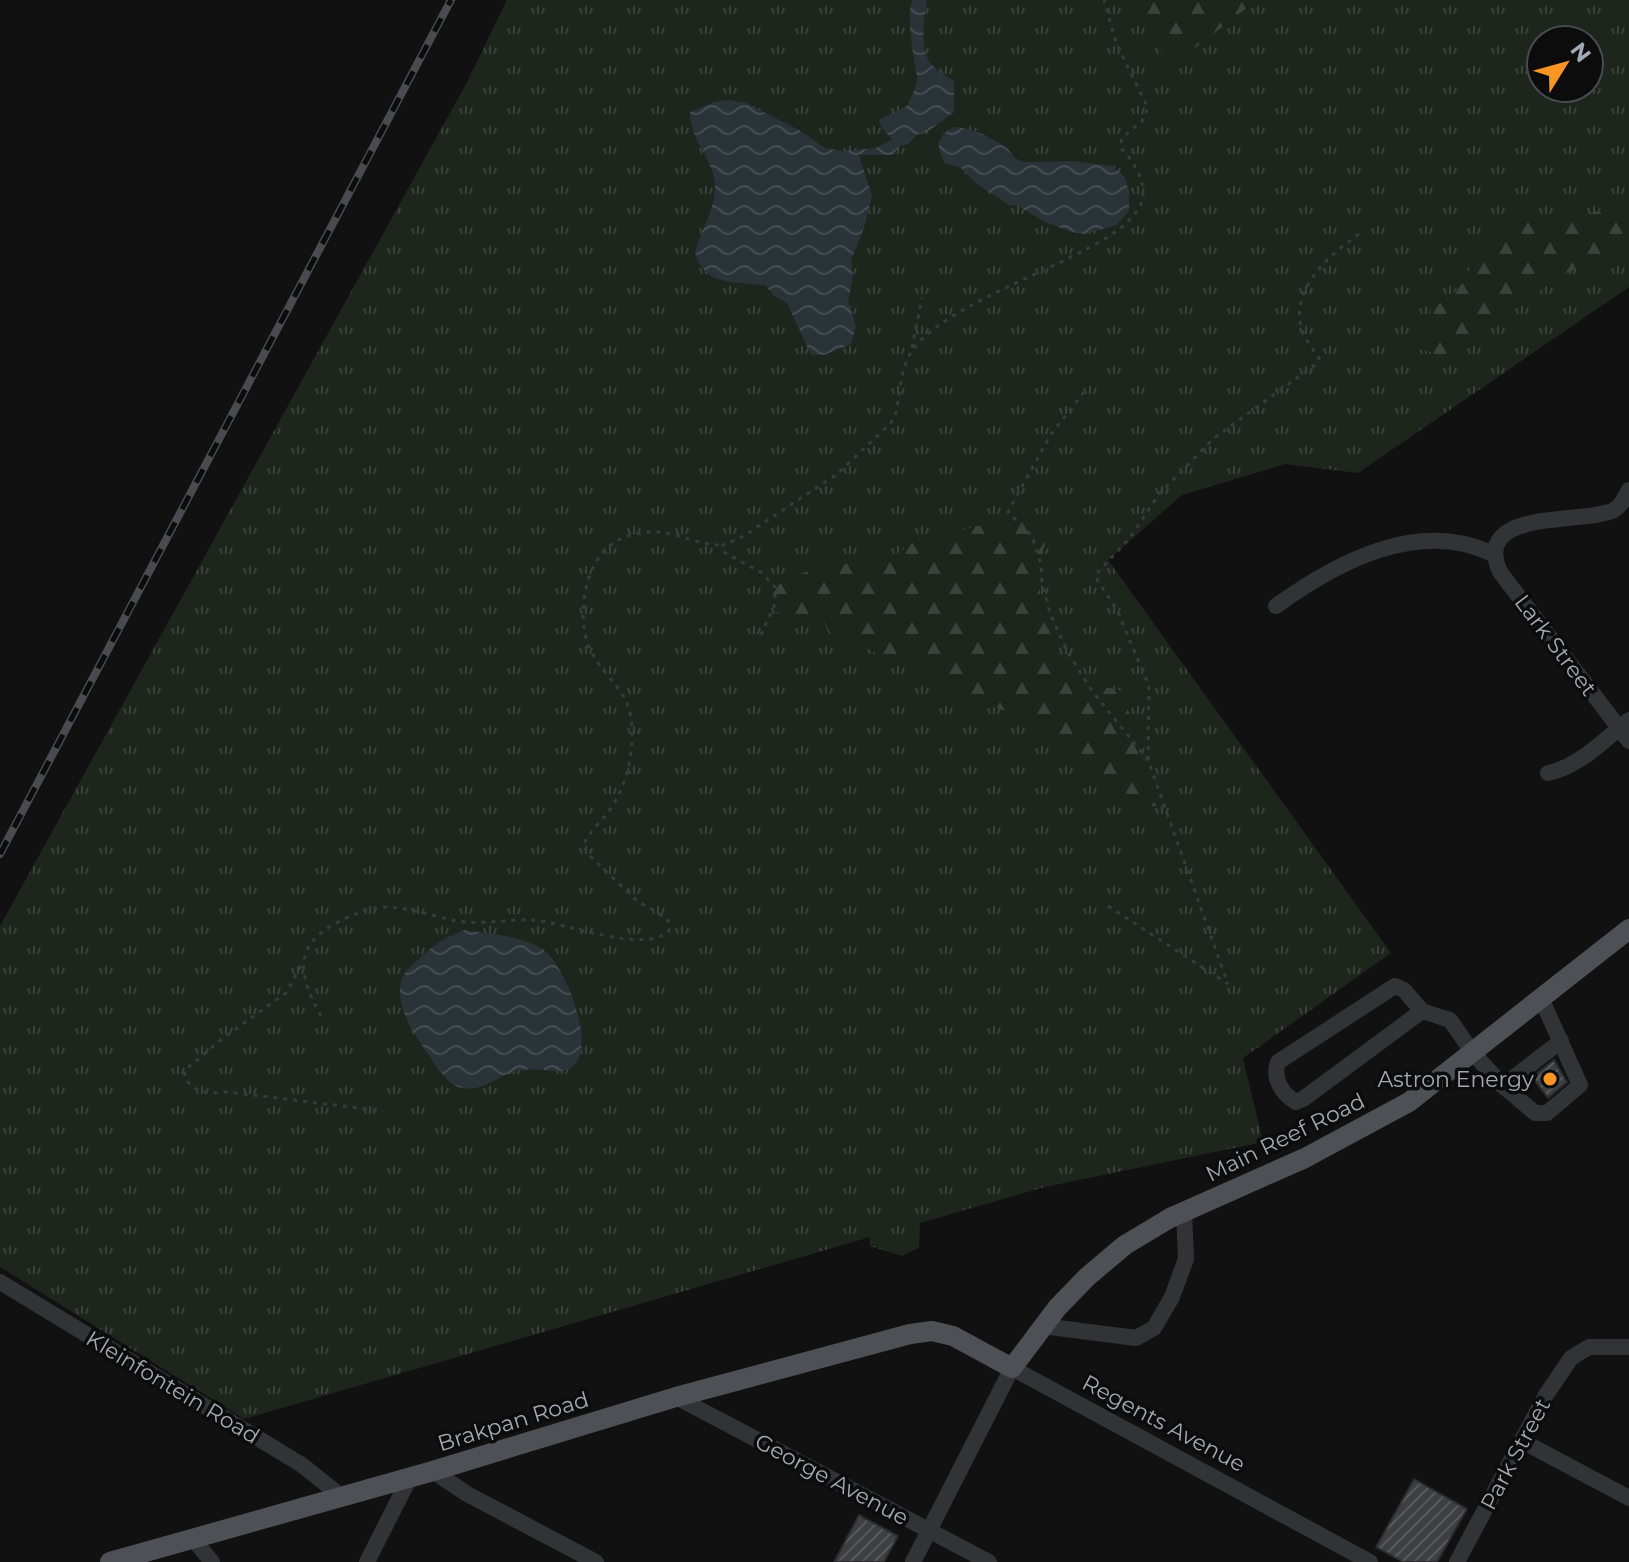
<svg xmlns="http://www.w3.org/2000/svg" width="1629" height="1562" viewBox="0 0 1629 1562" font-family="Montserrat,sans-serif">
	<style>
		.grass { fill: url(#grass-tufts); fill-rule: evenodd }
		.forest { fill: url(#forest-firs) }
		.water { fill: url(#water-waves) }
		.building { fill: url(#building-hatch); stroke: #2b2b2e; stroke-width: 2 }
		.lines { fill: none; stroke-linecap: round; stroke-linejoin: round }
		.path { stroke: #383a3e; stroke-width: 3; stroke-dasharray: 4 6; stroke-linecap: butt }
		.minor { stroke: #323337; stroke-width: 16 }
		.major { stroke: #4d5156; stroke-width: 20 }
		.rail-casing { stroke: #484b50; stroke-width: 8 }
		.rail { stroke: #0c0c0d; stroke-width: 5; stroke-dasharray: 15; stroke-linecap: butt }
		.poi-dot { fill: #f89523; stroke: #0c0c0d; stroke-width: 3 }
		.labels { text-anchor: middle; stroke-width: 7; stroke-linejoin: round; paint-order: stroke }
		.street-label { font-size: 22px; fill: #a1a9b4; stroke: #0c0c0d }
		.poi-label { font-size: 22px; fill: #a1a9b4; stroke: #0c0c0d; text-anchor: end }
	</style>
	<defs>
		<pattern id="grass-tufts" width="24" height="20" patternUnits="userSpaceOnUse" patternTransform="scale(2)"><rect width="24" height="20" fill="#1d251d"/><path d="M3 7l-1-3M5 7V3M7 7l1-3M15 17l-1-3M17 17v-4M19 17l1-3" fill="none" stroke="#3b423b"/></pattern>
		<pattern id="forest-firs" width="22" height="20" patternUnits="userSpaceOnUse" patternTransform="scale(2)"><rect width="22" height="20" fill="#1d251d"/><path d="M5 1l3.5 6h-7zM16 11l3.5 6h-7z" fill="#3b423b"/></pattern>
		<pattern id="water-waves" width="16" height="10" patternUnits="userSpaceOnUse" patternTransform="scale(2)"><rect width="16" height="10" fill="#293338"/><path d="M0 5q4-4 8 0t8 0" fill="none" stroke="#454e52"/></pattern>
		<pattern id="building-hatch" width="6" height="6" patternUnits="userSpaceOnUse" patternTransform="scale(2)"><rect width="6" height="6" fill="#3d3f42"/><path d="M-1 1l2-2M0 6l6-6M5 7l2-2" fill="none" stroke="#56585b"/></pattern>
	</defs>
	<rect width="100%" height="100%" fill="#111112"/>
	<!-- grass -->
	<path class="grass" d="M507,0H1629V287L1358,473L1285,464L1182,495L1108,560L1391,953L1243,1058L1263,1142L1045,1187L920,1223L919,1247L902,1256L870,1246V1237L244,1419L0,1267V926L466,84ZM1541,40H1589V88H1541Z"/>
	<!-- forest -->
	<g class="forest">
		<path d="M1134,0H1257L1190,52L1168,65Z"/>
		<path d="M1609,204L1629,207V249L1626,252L1563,274L1498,320L1479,342L1459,348L1444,364L1430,352L1417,349L1428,335L1431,308C1442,302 1453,295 1461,285C1466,279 1468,270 1473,264C1484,250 1500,236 1515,227C1549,209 1584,226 1609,204Z"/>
		<path d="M1006,523H1035L1050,529C1048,542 1039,554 1039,564C1037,605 1050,655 1086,680C1095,686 1111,688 1122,691L1158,805L1145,809L1080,755L1019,715L953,695L919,656L887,662L871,650L831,638L824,623L810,619L784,624L770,597L782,581L803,573L838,563L876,566L893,557L916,540L977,526Z"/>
	</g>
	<!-- water -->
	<g class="water">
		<path d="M913,0H927C924,17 919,52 932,65C939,72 947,76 954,81V112L927,132L918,134L908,144L900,146L892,155H859L872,196L864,228L851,260L853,278L848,301L856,326L851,344L824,355H811L787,303L774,296L766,286C735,280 705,289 695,252C701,230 716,208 715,184C713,158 689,138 690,112L714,102L728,100L746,103L799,130L825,148L844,151L876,148L892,139L881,127L879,120L907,106C911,98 918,85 917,76C914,59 905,13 913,0Z"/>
		<path d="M954,127L965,128L985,135L1007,148L1015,158L1023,162L1074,161L1112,166L1124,176L1129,191V210L1117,225L1085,234L1072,232L1045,222L1018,206L1009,205L977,184L961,168L944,163L938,144L944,133Z"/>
		<path d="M464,930C490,934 518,935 541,948C567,963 610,1075 555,1071C541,1070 527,1068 513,1072C495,1078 482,1092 462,1088C447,1085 436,1066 428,1054C415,1035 395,1007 401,982C403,972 412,965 419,959C434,944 446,937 464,930Z"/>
	</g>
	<!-- building -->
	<g class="building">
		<path d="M1554,1060L1567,1082L1548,1098L1532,1077Z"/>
		<path d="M1414,1479L1467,1509L1437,1562H1403L1376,1547Z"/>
		<path d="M859,1515L898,1536L884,1562H834Z"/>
	</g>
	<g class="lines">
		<!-- path -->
		<g class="path">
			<path d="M912,348L922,298"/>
			<path d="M1084,392L1051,434L1008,512L1032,536L1041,564L1042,582L1050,613L1067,651L1092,691L1148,760L1228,984"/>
			<path d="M761,635L775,604V587L762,573L722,551L723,545L742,537L836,475L890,424L895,416C900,397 900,368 912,351C952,292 1128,253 1142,201C1147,180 1133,161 1120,147L1122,138L1142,121L1148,108L1116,43L1104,0"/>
			<path d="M1148,760L1149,686L1117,610L1096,578L1097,573L1130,538L1159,494L1213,439L1316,364L1319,358C1313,349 1306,341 1302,330C1289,289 1331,253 1362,232"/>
			<path d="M1108,906L1228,984"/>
			<path d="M301,966L286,993L223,1038L184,1071C188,1094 209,1094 228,1092L383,1111"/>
			<path d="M321,1016C298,975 292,945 340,921C354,914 371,907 386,907C413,907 438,919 465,922C487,924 510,919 532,920C565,922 643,955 669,931V922L666,918L636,900L589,855L583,845C589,833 600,822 609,811C625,789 633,758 632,730C632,691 607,682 591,651C576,622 583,570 607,548C618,538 632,534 646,532C674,529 696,546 723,545"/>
		</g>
		<!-- minor -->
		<g class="minor">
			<path d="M1629,490C1625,497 1621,506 1614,510C1585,525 1471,507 1500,572L1629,741"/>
			<path d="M1276,606C1337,562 1420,517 1495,555"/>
			<path d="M1548,773C1579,767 1605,739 1629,720"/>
			<path d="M1422,1011L1303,1099L1296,1102C1282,1094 1272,1078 1278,1062L1395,986L1404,990L1422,1011L1450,1020L1473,1053L1503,1086L1535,1113H1547L1580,1085L1541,998"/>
			<path d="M1503,1086L1561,1041"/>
			<path d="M0,1282L302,1465L342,1497"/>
			<path d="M1042,1326L1136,1338L1154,1328L1172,1297L1186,1259L1184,1212"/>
			<path d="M676,1397L989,1562"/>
			<path d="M1522,1441L1629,1498"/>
			<path d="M433,1471L467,1494L596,1562"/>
			<path d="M194,1540L212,1562"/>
			<path d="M367,1562L410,1477"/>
			<path d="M913,1562L1012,1368L1370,1562"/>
			<path d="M1457,1562L1546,1395L1571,1358L1589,1347H1629"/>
		</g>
		<!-- major -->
		<path class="major" d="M110,1562L433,1471L676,1397L910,1334L932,1331L953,1336L1012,1368L1057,1308L1087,1277L1125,1245L1170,1218L1305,1158L1409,1102L1629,929"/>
		<!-- rail casing -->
		<g class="rail-casing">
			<path id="rail" d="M0,854L451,0"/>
		</g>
		<!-- rail -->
		<use href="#rail" class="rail"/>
	</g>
	<!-- markers -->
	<circle class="poi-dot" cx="1550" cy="1079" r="8"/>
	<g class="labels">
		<!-- street labels -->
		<g class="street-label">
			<text transform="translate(1556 645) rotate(53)" y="8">Lark Street</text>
			<text transform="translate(1285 1137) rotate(-26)" y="8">Main Reef Road</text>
			<text transform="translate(173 1387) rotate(31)" y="8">Kleinfontein Road</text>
			<text transform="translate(513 1421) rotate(-17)" y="8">Brakpan Road</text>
			<text transform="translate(1164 1423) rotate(28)" y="8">Regents Avenue</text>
			<text transform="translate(1515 1454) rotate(-62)" y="8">Park Street</text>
			<text transform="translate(832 1479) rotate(28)" y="8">George Avenue</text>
		</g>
		<!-- poi labels -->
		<g class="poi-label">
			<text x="1534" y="1087">Astron Energy</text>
		</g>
	</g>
	<!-- north arrow -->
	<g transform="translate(1565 64) rotate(53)"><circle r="38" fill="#0c0c0d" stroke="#484b50" stroke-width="2"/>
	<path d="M0-6L14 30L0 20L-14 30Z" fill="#f89523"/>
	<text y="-12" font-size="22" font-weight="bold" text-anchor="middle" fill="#a1a9b4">N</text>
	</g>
</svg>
